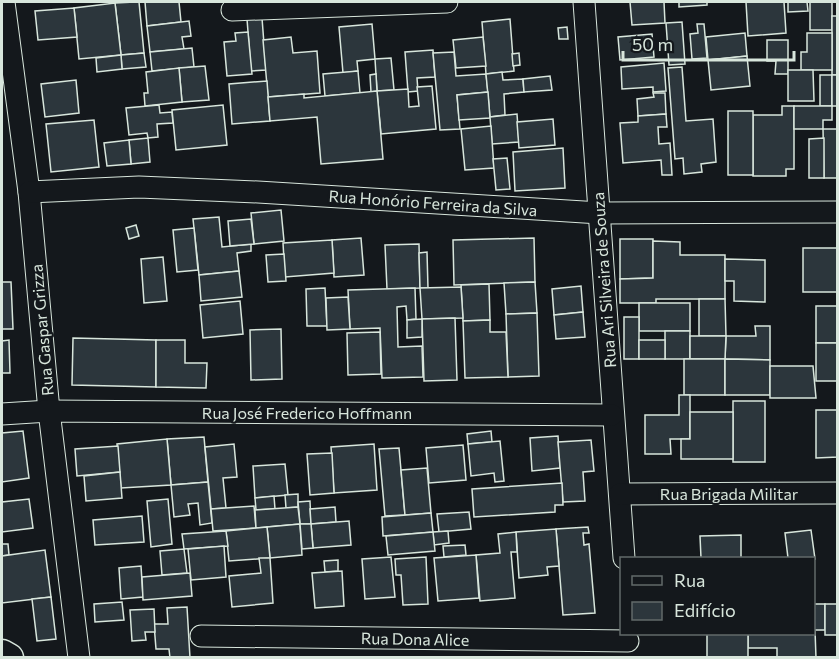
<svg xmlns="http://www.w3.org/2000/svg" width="839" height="659" viewBox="0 0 839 659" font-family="Commissioner,sans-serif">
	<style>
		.building { fill: #2c363c; stroke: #d8e6dc; stroke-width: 1.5 }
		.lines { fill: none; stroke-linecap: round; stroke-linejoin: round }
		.minor-casing { stroke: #d8e6dc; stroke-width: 23 }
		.secondary-casing { stroke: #d8e6dc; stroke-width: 31 }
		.minor { stroke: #14181c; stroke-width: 21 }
		.secondary { stroke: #14181c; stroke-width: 28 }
		.labels { text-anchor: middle; stroke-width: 4.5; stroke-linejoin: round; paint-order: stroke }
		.street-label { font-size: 16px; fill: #d8e6dc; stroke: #14181c }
	</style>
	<rect width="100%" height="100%" fill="#14181c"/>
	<!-- building -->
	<g class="building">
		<path d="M135,2H139L144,53L121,55L115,3Z"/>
		<path d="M145,2H179L181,22L147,26Z"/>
		<path d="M630,2H664L665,23L632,25Z"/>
		<path d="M679,2H707V5L679,7Z"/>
		<path d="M746,2H784L786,33L748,36Z"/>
		<path d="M788,2H807L808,11L788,12Z"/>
		<rect x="810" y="2" width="22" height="28"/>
		<path d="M115,3L121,55L79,59L74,8Z"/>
		<path d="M74,8L77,37L38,40L35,11Z"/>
		<rect x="832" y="16" width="6" height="59"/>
		<path d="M262,18L266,70L251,71L247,19Z"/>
		<path d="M510,19L514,71L486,74L482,22Z"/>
		<path d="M189,21L191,36L182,37L184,49L150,52L147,26Z"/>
		<path d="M682,22L685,64L669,65L666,23Z"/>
		<path d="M372,24L375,59L357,61L358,71L343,73L339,27Z"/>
		<path d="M697,24H704L707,58L692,59L690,34L698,33Z"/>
		<path d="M567,27L568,39H559L558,28Z"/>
		<path d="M248,32L252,74L227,76L224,42L236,41L235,33Z"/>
		<path d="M745,33L747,56L708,60L706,37Z"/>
		<path d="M807,33H832V70H801V52H807Z"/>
		<path d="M652,34L654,57L620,60L618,37Z"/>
		<path d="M291,37L293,53L317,51L320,93L268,97L263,40Z"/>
		<path d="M483,37L486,66L456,68L453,40Z"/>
		<path d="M767,40H788V74H775L776,61H767Z"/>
		<path d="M192,48L194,67L152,71L150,52Z"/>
		<path d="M433,50L435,77L417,78L418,91L408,92L405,52Z"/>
		<path d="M454,52L456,76L486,74L488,92L457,95L460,129L440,130L433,53Z"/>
		<path d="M144,53L146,67L122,69L121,55Z"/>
		<path d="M519,53L520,65L513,66L512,54Z"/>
		<path d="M121,55L122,69L97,72L96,58Z"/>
		<path d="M747,56L750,86L711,90L708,60Z"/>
		<path d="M391,58L394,90L377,91L375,59Z"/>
		<path d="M664,63L666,91L653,92V87L622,89L621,67Z"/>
		<path d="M205,66L209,100L182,102L179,68Z"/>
		<path d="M682,67L686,121L713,119L716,162L701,164L702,172L684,174L683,158L675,159L668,68Z"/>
		<path d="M179,68L182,102L145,106L144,93H148L146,72Z"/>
		<path d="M788,70H813L814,101H788Z"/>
		<path d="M358,71L360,93L325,96L323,74Z"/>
		<path d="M502,72L503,80L523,79L524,92L504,94L505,115L490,117L486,74Z"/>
		<path d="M376,74L377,91L371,92L370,75Z"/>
		<rect x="820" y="75" width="12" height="31"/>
		<rect x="832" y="75" width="6" height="31"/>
		<path d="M550,76L552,90L524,92L523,79Z"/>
		<path d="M76,80L79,113L45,117L41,84Z"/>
		<path d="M267,81L270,121L232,124L229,84Z"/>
		<path d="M432,86L436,129L381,134L377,91L408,89L409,107L419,106L417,87Z"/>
		<path d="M377,91L383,159L321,164L317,117L270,121L268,97L304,94V98Z"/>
		<path d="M488,92L490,118L459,120L457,95Z"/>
		<path d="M653,93H665L666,114L638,116L637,99L654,97Z"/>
		<path d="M159,105L160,113L172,112L173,123L157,124L158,137L148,138L147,133L129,135L126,108Z"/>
		<path d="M223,105L227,145L176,150L172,110Z"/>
		<path d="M782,106H794V169H786V176H753V115H782Z"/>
		<path d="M794,106H832V120H823V129H794Z"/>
		<rect x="728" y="111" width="25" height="64"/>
		<path d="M517,114L519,142L492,144L490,117Z"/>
		<path d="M666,114L667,127H658L659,144L670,143L672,175H662L661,160L623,163L620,123L638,122V116Z"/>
		<path d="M553,119L555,145L519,148L517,122Z"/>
		<path d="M94,120L99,167L51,172L46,124Z"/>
		<path d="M491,126L494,168L465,170L461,129Z"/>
		<path d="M823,129H838V178H824Z"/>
		<path d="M148,138L150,162L131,164L129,140Z"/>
		<path d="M824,138V178H809V139Z"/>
		<path d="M129,140L131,164L107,166L104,143Z"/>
		<path d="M563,148L565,188L515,191L513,152Z"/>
		<path d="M507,158L510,189L496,190L493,159Z"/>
		<path d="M281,210L284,241L254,244L251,213Z"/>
		<path d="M219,217L222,247L251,244V251L237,253L239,271L199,275L193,219Z"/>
		<path d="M251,219L254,244L230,246L228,221Z"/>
		<path d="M136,225L139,236L129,239L126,228Z"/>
		<path d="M194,228L198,270L177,272L173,230Z"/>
		<path d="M361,238L364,275L334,277L332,240Z"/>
		<path d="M534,238L535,282L454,285L453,240Z"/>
		<path d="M620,239H653V278L620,279Z"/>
		<path d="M332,240L334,273L285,277L283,243Z"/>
		<path d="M653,241L680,242V255H725V299H656V303H620V279L653,278Z"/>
		<path d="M419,244L420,288L387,289L385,245Z"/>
		<rect x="803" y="248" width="35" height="44"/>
		<path d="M427,252L428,288H420L419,253Z"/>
		<path d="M284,254L286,281L268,282L266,255Z"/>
		<path d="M163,257L167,301L144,303L141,259Z"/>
		<path d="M725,259L765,260V302L734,301V281H725Z"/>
		<path d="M239,271L242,297L201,301L199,275Z"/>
		<path d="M2,282H11L13,329H2Z"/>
		<path d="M535,282L537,313L506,314L504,283Z"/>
		<path d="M489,284L490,320L463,321L461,285Z"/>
		<path d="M581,286L583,312L554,315L552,289Z"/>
		<path d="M461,287L463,318L422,319L420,288Z"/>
		<path d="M325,288L327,326H307L306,289Z"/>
		<path d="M415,288L416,319L407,320L406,306L397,307L398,347L422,346L423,377L382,378L380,328L350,329L348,290Z"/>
		<path d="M348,297L350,329L327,330L326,298Z"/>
		<path d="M699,299H725L726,336H699Z"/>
		<path d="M240,301L243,334L203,338L200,305Z"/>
		<rect x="639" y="303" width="51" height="28"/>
		<rect x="816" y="306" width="22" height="37"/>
		<path d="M583,312L585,337L556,339L554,315Z"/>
		<path d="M537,313L539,376L508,377L506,314Z"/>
		<rect x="624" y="317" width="15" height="42"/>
		<path d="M455,318L457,380L424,381L422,319Z"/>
		<path d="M422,319V337L407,338V320Z"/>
		<path d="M490,320V332H506L508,377L465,378L463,321Z"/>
		<path d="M755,326H770V360L725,359L726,336H756Z"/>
		<path d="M281,329L282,379L251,380L250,330Z"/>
		<rect x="665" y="331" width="25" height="28"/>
		<path d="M380,332L381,374L348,375L347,333Z"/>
		<path d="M690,336H726L725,359H690Z"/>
		<path d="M73,338L156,340V387L72,385Z"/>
		<path d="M9,340L10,373H2V341Z"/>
		<path d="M156,340H185V363H207L206,388L156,387Z"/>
		<rect x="639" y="340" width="26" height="19"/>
		<rect x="816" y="343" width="22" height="38"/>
		<rect x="684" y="359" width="41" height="36"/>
		<path d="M725,359L770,360V395H725Z"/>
		<path d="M770,366H813L816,398H770Z"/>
		<path d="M679,395H690V439H670L671,454H645V415H679Z"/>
		<rect x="733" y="401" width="32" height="61"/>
		<path d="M816,410H838V457L816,458Z"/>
		<path d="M690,412H733V459H681V439H690Z"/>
		<path d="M23,431L29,478L2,482V433Z"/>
		<path d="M491,431L492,442L468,444L467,434Z"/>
		<path d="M558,436L560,468L532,471L530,438Z"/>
		<path d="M204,437L208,482L171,485L167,439Z"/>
		<path d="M167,439L171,485L121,488L117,444Z"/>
		<path d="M591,440L594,471L583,472L585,501L563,502L558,442Z"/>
		<path d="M500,441L504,481L495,482L494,473L471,476L468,444Z"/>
		<path d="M234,444L237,477L223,478L226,508L211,509L205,447Z"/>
		<path d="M374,444L377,490L334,493L331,447Z"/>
		<path d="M463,445L466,480L429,483L426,448Z"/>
		<path d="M118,446L120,472L77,476L75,449Z"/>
		<path d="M399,448L405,515L385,516L379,449Z"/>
		<path d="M332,453L334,493L310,495L307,454Z"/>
		<path d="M285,464L288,495L255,498L253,466Z"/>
		<path d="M427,468L431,513L405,515L401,470Z"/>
		<path d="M120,472L122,498L86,501L84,476Z"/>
		<path d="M208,482L212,523L200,525L198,503L188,504L190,515L174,517L171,485Z"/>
		<path d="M562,483L563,505H555V512L474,517L472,489Z"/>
		<path d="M298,494V507L286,508L285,495Z"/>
		<path d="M274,496L275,509L256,510L255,498Z"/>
		<path d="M29,499L33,528L2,532V502Z"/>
		<path d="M168,499L172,544L151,547L147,501Z"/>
		<path d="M310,501L311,524H300L298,502Z"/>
		<path d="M254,506L256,528L213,531L211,509Z"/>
		<path d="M298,507L300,524L256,528L255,510Z"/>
		<path d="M335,507L336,522L311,524L310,509Z"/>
		<path d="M469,512L471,529L439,532L437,514Z"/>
		<path d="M431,513L433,532L383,536L382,517Z"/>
		<path d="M142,516L144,542L95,545L93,520Z"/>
		<path d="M349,521L351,545L313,548L311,524Z"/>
		<path d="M300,524L302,555L270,558L267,527Z"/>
		<path d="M300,524H311L313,548L302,549Z"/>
		<path d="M267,527L270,558L229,561L226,531Z"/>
		<path d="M588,527L589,533H583L584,545L589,544L595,613L563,615L556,529Z"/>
		<path d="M556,529L559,566L547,567L548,575L519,578L516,532Z"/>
		<path d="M811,530L815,559L788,558L785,533Z"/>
		<path d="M226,531L228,546L184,549L182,534Z"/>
		<path d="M448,531L449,543L434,545L433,532Z"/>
		<path d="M433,532L435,551L388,555L386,536Z"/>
		<path d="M516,532L517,552H511L515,598L480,601L476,555L500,553L498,534Z"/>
		<path d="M741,535V558H701L700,536Z"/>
		<path d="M2,544H8L9,555L2,556Z"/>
		<path d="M465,545L466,555L444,557L443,546Z"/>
		<path d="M224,546L226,577L191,580L188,549Z"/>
		<path d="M184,549L187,573L162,575L160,551Z"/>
		<path d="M45,550L51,597L2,603V556Z"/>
		<path d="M476,555L479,598L438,601L434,558Z"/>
		<path d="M391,557L395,597L365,599L362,559Z"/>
		<path d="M426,557L428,604L403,605L401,575H396L395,559Z"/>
		<path d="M259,558H270L273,603L232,607L229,576L261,573Z"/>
		<path d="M338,560V571L325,572L324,561Z"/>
		<path d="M141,566L143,597L121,599L119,568Z"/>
		<path d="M342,571L344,606L315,608L312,573Z"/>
		<path d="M190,573L192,596L143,600L142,577Z"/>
		<path d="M51,597L56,639L37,641L32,599Z"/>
		<path d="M122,602L124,620L95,622L94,604Z"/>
		<rect x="814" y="604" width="11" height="26"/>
		<rect x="825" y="604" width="13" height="31"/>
		<path d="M187,607L190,658H170L169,649H156L154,624H168L167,608Z"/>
		<path d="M154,609L155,632H145L146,640L132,641L130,610Z"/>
		<path d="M814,630H815L816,658H777V648H748V634H814Z"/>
		<rect x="707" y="634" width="41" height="24"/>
	</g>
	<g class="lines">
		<!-- minor casing -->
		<g class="minor-casing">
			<g id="minor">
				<path d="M4,2L29,192L49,411L79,658"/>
				<path d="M584,2L624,558"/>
				<path d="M232,10L447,2"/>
				<path d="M29,192L139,187L258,192L600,213L838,212"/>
				<path d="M2,414L49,411L612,415"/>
				<path d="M620,494L838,493"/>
				<path d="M201,636L628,641"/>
			</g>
		</g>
		<!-- secondary casing -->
		<g class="secondary-casing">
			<path id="secondary" d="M2,654L9,658"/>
		</g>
		<!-- minor -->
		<use href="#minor" class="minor"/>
		<!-- secondary -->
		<use href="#secondary" class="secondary"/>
	</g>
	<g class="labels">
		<!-- street labels -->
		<g class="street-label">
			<text transform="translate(433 203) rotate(4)" y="6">Rua Honório Ferreira da Silva</text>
			<text transform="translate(604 280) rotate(-94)" y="6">Rua Ari Silveira de Souza</text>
			<text transform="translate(42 330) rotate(-95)" y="6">Rua Gaspar Grizza</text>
			<text x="307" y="419">Rua José Frederico Hoffmann</text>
			<text x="729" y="500">Rua Brigada Militar</text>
			<text transform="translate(415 639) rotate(1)" y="6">Rua Dona Alice</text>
		</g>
	</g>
	<!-- border -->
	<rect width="839" height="659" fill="none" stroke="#d8e6dc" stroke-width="6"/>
	<!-- legend -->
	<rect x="620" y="557" width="195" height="78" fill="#14181c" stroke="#626a69" stroke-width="1.5"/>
	<rect x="632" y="576" width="30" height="9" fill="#14181c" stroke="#626a69" stroke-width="1.5"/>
	<text x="674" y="587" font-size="18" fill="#d8e6dc">Rua</text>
	<rect x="632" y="602" width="30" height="18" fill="#2c363c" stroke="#626a69" stroke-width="1.5"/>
	<text x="674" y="617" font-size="18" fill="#d8e6dc">Edifício</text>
	<!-- scale -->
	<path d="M623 51v9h171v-9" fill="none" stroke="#d8e6dc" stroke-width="3"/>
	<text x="632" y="51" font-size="18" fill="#d8e6dc" stroke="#14181c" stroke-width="4.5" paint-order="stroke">50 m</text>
</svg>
